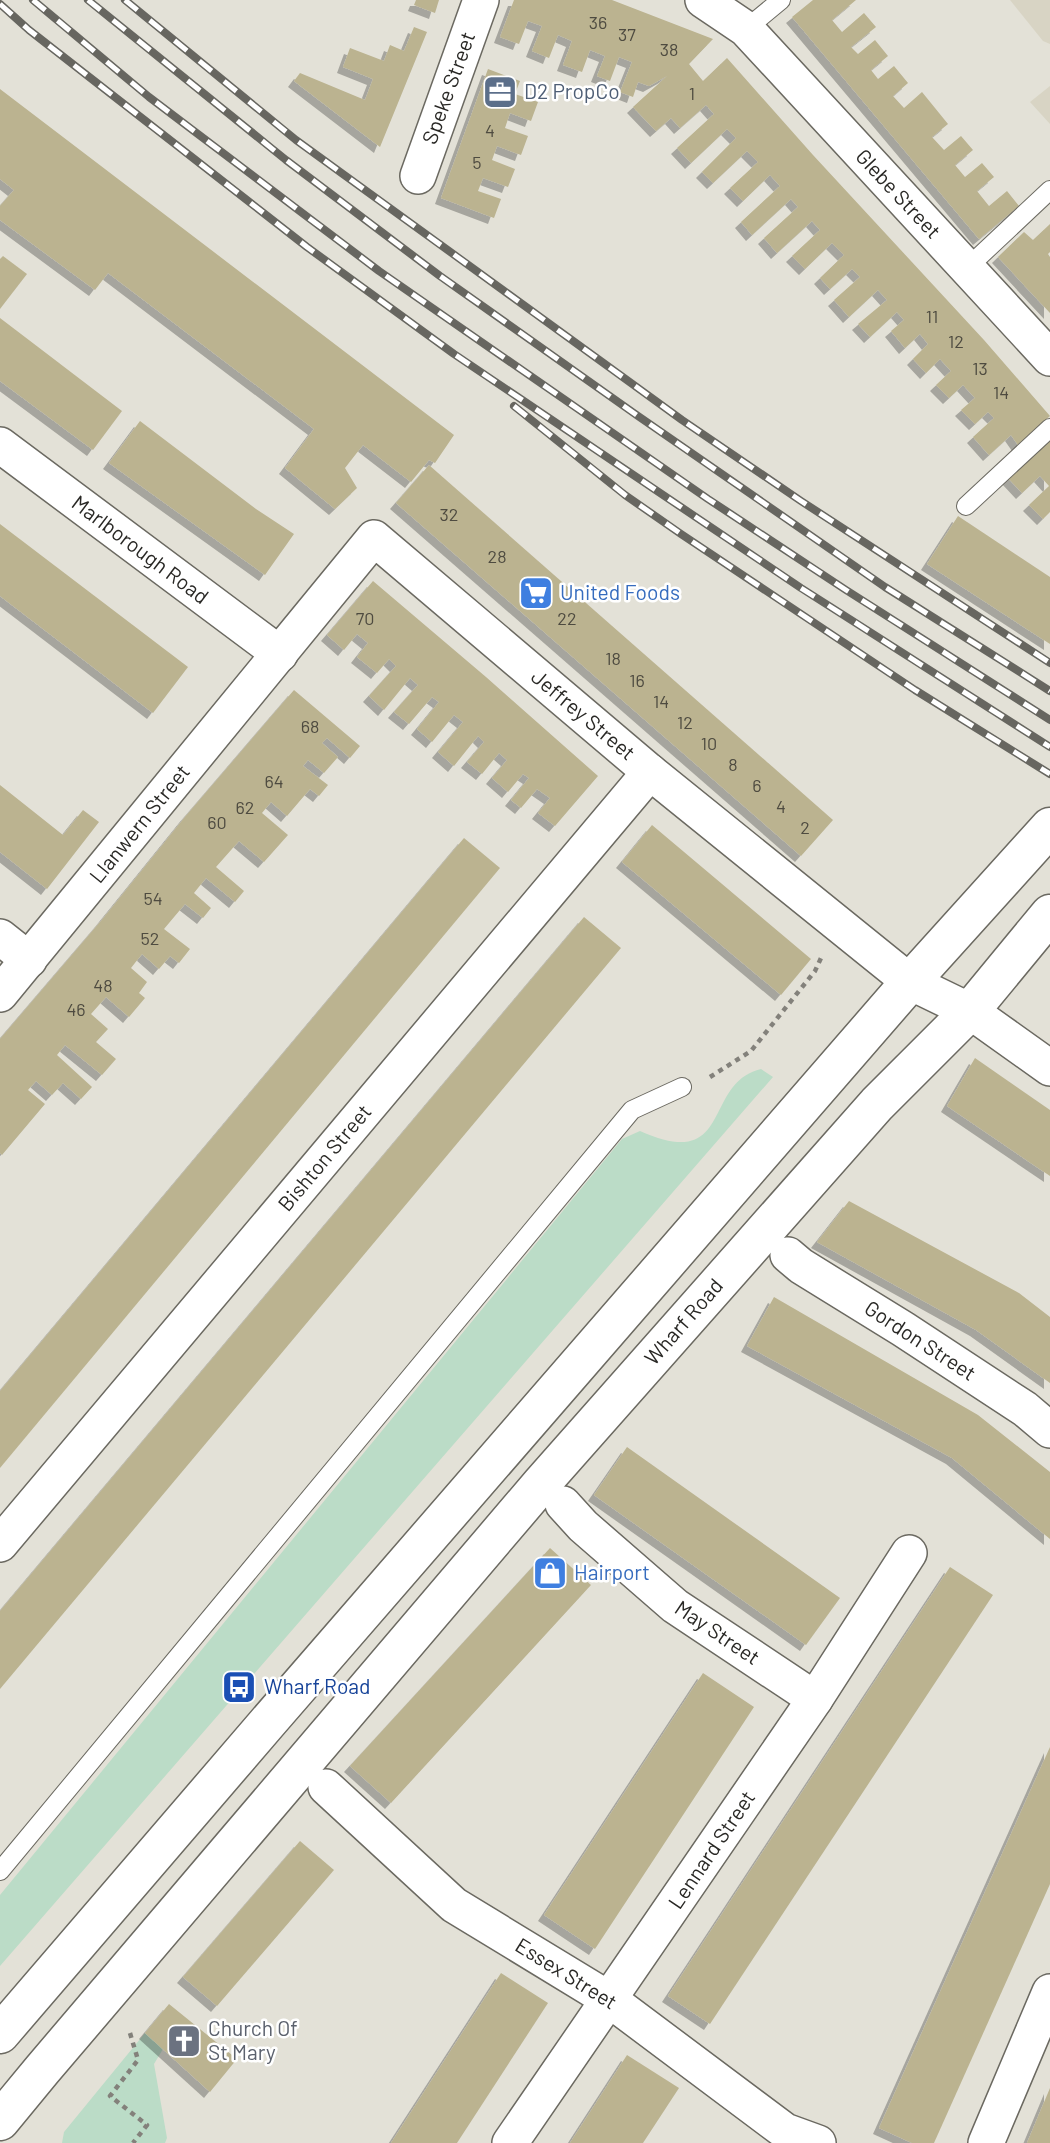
<svg xmlns="http://www.w3.org/2000/svg" width="1050" height="2143" viewBox="0 0 1050 2143" font-family="Barlow,sans-serif">
	<style>
		.built { fill: #d8d4c4 }
		.green { fill: #bbdcc7 }
		.building { fill: #bbb390; filter: url(#shadow) }
		.lines { fill: none; stroke-linecap: round; stroke-linejoin: round }
		.service-casing { stroke: #6b6961; stroke-width: 20 }
		.minor-casing { stroke: #6b6961; stroke-width: 38 }
		.secondary-casing { stroke: #6b6961; stroke-width: 41 }
		.path { stroke: #83817b; stroke-width: 4.5; stroke-dasharray: 5 5; stroke-linecap: butt }
		.service { stroke: #fff; stroke-width: 18 }
		.minor { stroke: #fff; stroke-width: 35 }
		.secondary { stroke: #fff; stroke-width: 38 }
		.rail-casing { stroke: #676660; stroke-width: 8 }
		.rail { stroke: #fff; stroke-width: 5; stroke-dasharray: 16; stroke-linecap: butt }
		.labels { text-anchor: middle; stroke-width: 5; stroke-linejoin: round; paint-order: stroke }
		.number-label { font-size: 18px; fill: #4e4b40 }
		.street-label { font-size: 21px; fill: #292825; stroke: #fff }
		.service-label { font-size: 21px; fill: #4e5e75; stroke: #fff; text-anchor: start }
		.shop-label { font-size: 21px; fill: #366cbe; stroke: #fff; text-anchor: start }
		.transit-label { font-size: 21px; fill: #164399; stroke: #fff; text-anchor: start }
		.worship-label { font-size: 21px; fill: #5b616d; stroke: #fff; text-anchor: start }
	</style>
	<defs>
		<filter id="shadow"><feDropShadow dx="-6" dy="6" stdDeviation="0" flood-color="#0004"/></filter>
	</defs>
	<rect width="100%" height="100%" fill="#e3e1d7"/>
	<!-- built -->
	<g class="built">
		<path d="M1010,0H1050V44L1043,41Z"/>
		<path d="M1050,86V124L1030,102Z"/>
	</g>
	<!-- green -->
	<g class="green">
		<path d="M761,1069L773,1077L0,1966V1895L622,1139L640,1131C734,1173 702,1083 761,1069Z"/>
		<path d="M145,2033L163,2049L154,2064L167,2138L165,2143H62L64,2132Z"/>
	</g>
	<!-- building -->
	<g class="building">
		<path d="M416,0H439L435,13L414,5Z"/>
		<path d="M514,0H612L713,39L689,64L703,81L727,58L813,155L984,340L1050,416L1018,445L1011,435L989,455L973,437L994,418L988,412L975,424L961,410L975,398L963,385L949,398L936,385L951,371L940,359L926,373L913,359L928,344L920,334L905,348L891,331L904,320L897,312L870,337L858,324L887,300L878,290L849,317L834,300L860,277L852,269L830,289L820,278L844,255L832,243L805,269L792,256L820,230L812,221L777,253L764,238L798,207L791,199L752,235L741,222L780,186L770,175L743,201L730,188L758,162L747,151L713,183L702,172L736,138L727,129L691,163L677,148L714,114L706,105L680,128L671,118L656,131L633,107L667,76L649,86L638,82L633,97L620,92L632,62L619,57L610,81L597,76L605,56L590,50L582,72L563,65L572,41L558,35L549,58L532,51L542,26L528,21L519,44L500,37Z"/>
		<path d="M813,0H856L832,20L842,32L864,13L876,27L851,47L858,54L875,40L888,56L871,70L878,79L894,66L908,83L893,96L904,108L922,92L948,124L932,137L944,150L961,136L973,150L955,165L965,177L982,163L994,177L977,191L989,206L1007,191L1019,206L979,239L792,17Z"/>
		<path d="M414,27L427,32L380,147L294,81L300,73L365,100L373,79L343,67L350,48L384,61L390,45L404,51Z"/>
		<path d="M488,69L520,81L515,94L538,102L531,121L510,113L505,128L528,136L521,155L497,146L492,160L515,169L508,187L483,178L478,191L501,199L494,218L441,198Z"/>
		<path d="M0,89L454,435L435,463L429,460L411,482L363,445L345,468L357,488L335,509L285,468L314,429L108,273L95,290L0,220V206L14,190L0,179Z"/>
		<path d="M1050,224V252L1048,254L1050,257V313L998,257L1024,232L1033,240Z"/>
		<path d="M3,256L27,274L0,309V259Z"/>
		<path d="M0,318L122,411L93,450L0,381Z"/>
		<path d="M140,421L256,509L294,534L265,575L109,463Z"/>
		<path d="M1050,438V512L1043,519L1029,505L1049,486L1040,476L1022,493L1008,478Z"/>
		<path d="M429,465L833,820L801,856L396,503Z"/>
		<path d="M958,516L1050,577V644L927,564Z"/>
		<path d="M0,524L188,667L153,713L0,596Z"/>
		<path d="M373,581L486,677L598,776L555,826L538,813L550,798L537,789L521,808L511,800L529,778L523,774L508,792L492,778L507,760L499,753L482,774L467,762L484,742L478,736L454,766L438,752L463,722L454,715L432,742L417,729L439,702L432,697L409,724L394,712L418,685L410,678L384,710L369,696L396,666L389,659L377,673L357,657L368,643L357,634L344,650L327,635Z"/>
		<path d="M294,690L360,746L350,758L327,738L322,743L338,757L324,773L308,760L303,766L328,785L319,796L310,789L287,816L271,802L262,813L288,835L264,862L239,841L216,867L244,891L235,902L206,878L194,893L211,908L203,918L185,904L164,929L190,949L179,963L170,956L159,969L142,954L131,968L147,982L139,993L145,998L129,1017L106,997L91,1014L108,1029L96,1042L116,1059L102,1075L65,1045L57,1055L92,1087L81,1099L63,1083L52,1095L36,1081L28,1090L45,1104L2,1155L0,1153V1039L101,921L185,817Z"/>
		<path d="M0,785L63,835L83,810L99,822L47,889L0,852Z"/>
		<path d="M652,825L811,959L781,995L622,862Z"/>
		<path d="M464,838L500,868L0,1468V1391Z"/>
		<path d="M584,917L621,948L0,1689V1611Z"/>
		<path d="M975,1058L1050,1110V1176L947,1106Z"/>
		<path d="M849,1201L1019,1293L1050,1317V1383L976,1330L817,1242Z"/>
		<path d="M774,1297L978,1415L1050,1472V1539L952,1458L747,1346Z"/>
		<path d="M627,1447L840,1598L806,1645L594,1495Z"/>
		<path d="M550,1548L591,1585L391,1803L350,1766Z"/>
		<path d="M950,1567L993,1595L710,2024L668,1996Z"/>
		<path d="M703,1673L754,1707L595,1949L544,1915Z"/>
		<path d="M1050,1747V1884L934,2143H912L879,2128Z"/>
		<path d="M300,1841L334,1870L217,2006L183,1977Z"/>
		<path d="M501,1973L548,2003L457,2143H391Z"/>
		<path d="M169,2004L237,2059L210,2092L145,2033Z"/>
		<path d="M627,2055L679,2088L643,2143H570Z"/>
		<path d="M1050,2088V2143H1027Z"/>
	</g>
	<g class="lines">
		<!-- service casing -->
		<g class="service-casing">
			<g id="service">
				<path d="M746,29L781,0"/>
				<path d="M967,268L1050,190"/>
				<path d="M966,506L1050,428"/>
				<path d="M0,1871L632,1110L682,1087"/>
			</g>
		</g>
		<!-- minor casing -->
		<g class="minor-casing">
			<g id="minor">
				<path d="M703,0L746,29L1050,358"/>
				<path d="M418,176L481,0"/>
				<path d="M0,445L280,654"/>
				<path d="M0,937L29,960"/>
				<path d="M0,994L374,538L650,772L910,982L970,1011L1050,1068"/>
				<path d="M788,1255L801,1266L903,1329L1025,1409L1050,1430"/>
				<path d="M563,1504L583,1526L675,1606L815,1699"/>
				<path d="M0,1544L650,772"/>
				<path d="M326,1787L454,1905L610,2000L785,2131L818,2143"/>
				<path d="M510,2143L815,1699L909,1553"/>
				<path d="M986,2143L1050,1992"/>
			</g>
		</g>
		<!-- secondary casing -->
		<g class="secondary-casing">
			<g id="secondary">
				<path d="M0,2034L268,1722L910,982L1050,827"/>
				<path d="M0,2121L42,2070L541,1484L877,1104L970,1011L1050,914"/>
			</g>
		</g>
		<!-- path -->
		<g class="path">
			<path d="M710,1077L751,1051L815,971L821,958"/>
			<path d="M130,2033L138,2060L110,2096L147,2125L133,2143"/>
		</g>
		<!-- service -->
		<use href="#service" class="service"/>
		<!-- minor -->
		<use href="#minor" class="minor"/>
		<!-- secondary -->
		<use href="#secondary" class="secondary"/>
		<!-- rail casing -->
		<g class="rail-casing">
			<g id="rail">
				<path d="M33,0L149,97L379,271L708,499L846,590L1050,720"/>
				<path d="M88,0L286,160L440,276L638,416L885,587L1050,691"/>
				<path d="M125,0L296,140L682,420L801,501L1050,663"/>
				<path d="M0,4L29,30L307,247L454,354L801,588L1050,747"/>
				<path d="M514,406L625,495L681,534L915,690L1050,774"/>
			</g>
		</g>
		<!-- rail -->
		<use href="#rail" class="rail"/>
	</g>
	<!-- icons -->
	<defs>
		<g id="office-square" transform="scale(1.75)"><rect x="-9" y="-9" width="18" height="18" rx="4" fill="#5c6f8a" stroke="#fff"/><path d="M-6-3h4V-5.5h4V-3h4V5H-6ZM-1-4.5V-3h2v-1.5ZM-6 0V1H6V0Z" fill="#fff"/></g>
		<g id="supermarket-square" transform="scale(1.75)"><rect x="-9" y="-9" width="18" height="18" rx="4" fill="#3f7fe0" stroke="#fff"/><path d="M-6-5.5h2.5l.6 2H6L4.5 2H-2.5L-4.4-4H-6ZM-1.5 3.2a1.3 1.3 0 1 0 .1 0ZM3 3.2a1.3 1.3 0 1 0 .1 0Z" fill="#fff"/></g>
		<g id="shop-square" transform="scale(1.75)"><rect x="-9" y="-9" width="18" height="18" rx="4" fill="#3f7fe0" stroke="#fff"/><path d="M-5-2.5h2.3a2.7 3.5 0 0 1 5.4 0H5L5.5 6h-11ZM-1.5-2.5h3a1.5 2.3 0 0 0-3 0Z" fill="#fff"/></g>
		<g id="bus-square" transform="scale(1.75)"><rect x="-9" y="-9" width="18" height="18" rx="4" fill="#1a4fb4" stroke="#fff"/><path d="M-5-6H5V4H4V6H2V4H-2V6H-4V4H-5ZM-3.5-4V0h7V-4ZM-3.5 1.2v1.5H-2V1.2ZM2 1.2v1.5H3.5V1.2Z" fill="#fff"/></g>
		<g id="church-square" transform="scale(1.75)"><rect x="-9" y="-9" width="18" height="18" rx="4" fill="#6b7280" stroke="#fff"/><path d="M-1.2-6h2.4v3.5h3.3v2.4h-3.3V6h-2.4V-.1h-3.3v-2.4h3.3Z" fill="#fff"/></g>
	</defs>
	<g fill-rule="evenodd">
		<use href="#office-square" x="500" y="92"/>
		<use href="#supermarket-square" x="536" y="593"/>
		<use href="#shop-square" x="550" y="1573"/>
		<use href="#bus-square" x="239" y="1687"/>
		<use href="#church-square" x="184" y="2041"/>
	</g>
	<g class="labels">
		<!-- number labels -->
		<g class="number-label">
			<text x="598" y="29">36</text>
			<text x="627" y="41">37</text>
			<text x="669" y="56">38</text>
			<text x="692" y="100">1</text>
			<text x="490" y="137">4</text>
			<text x="477" y="169">5</text>
			<text x="932" y="323">11</text>
			<text x="956" y="348">12</text>
			<text x="980" y="375">13</text>
			<text x="1001" y="399">14</text>
			<text x="449" y="521">32</text>
			<text x="497" y="563">28</text>
			<text x="365" y="625">70</text>
			<text x="567" y="625">22</text>
			<text x="613" y="665">18</text>
			<text x="637" y="687">16</text>
			<text x="661" y="708">14</text>
			<text x="685" y="729">12</text>
			<text x="310" y="733">68</text>
			<text x="709" y="750">10</text>
			<text x="733" y="771">8</text>
			<text x="274" y="788">64</text>
			<text x="757" y="792">6</text>
			<text x="781" y="813">4</text>
			<text x="245" y="814">62</text>
			<text x="217" y="829">60</text>
			<text x="805" y="834">2</text>
			<text x="153" y="905">54</text>
			<text x="150" y="945">52</text>
			<text x="103" y="992">48</text>
			<text x="76" y="1016">46</text>
		</g>
		<!-- street labels -->
		<g class="street-label">
			<text transform="translate(449 88) rotate(-70)" y="7">Speke Street</text>
			<text transform="translate(898 194) rotate(47)" y="7">Glebe Street</text>
			<text transform="translate(140 550) rotate(37)" y="7">Marlborough Road</text>
			<text transform="translate(583 715) rotate(40)" y="7">Jeffrey Street</text>
			<text transform="translate(140 824) rotate(-51)" y="7">Llanwern Street</text>
			<text transform="translate(325 1158) rotate(-50)" y="7">Bishton Street</text>
			<text transform="translate(684 1322) rotate(-49)" y="7">Wharf Road</text>
			<text transform="translate(920 1341) rotate(33)" y="7">Gordon Street</text>
			<text transform="translate(717 1633) rotate(34)" y="7">May Street</text>
			<text transform="translate(712 1850) rotate(-56)" y="7">Lennard Street</text>
			<text transform="translate(566 1974) rotate(32)" y="7">Essex Street</text>
		</g>
		<!-- service labels -->
		<g class="service-label">
			<text x="524" y="99">D2 PropCo</text>
		</g>
		<!-- shop labels -->
		<g class="shop-label">
			<text x="560" y="600">United Foods</text>
			<text x="574" y="1580">Hairport</text>
		</g>
		<!-- transit labels -->
		<g class="transit-label">
			<text x="264" y="1694">Wharf Road</text>
		</g>
		<!-- worship labels -->
		<g class="worship-label">
			<text x="208" y="2036">Church Of<tspan x="208" dy="24">St Mary</tspan></text>
		</g>
	</g>
</svg>
